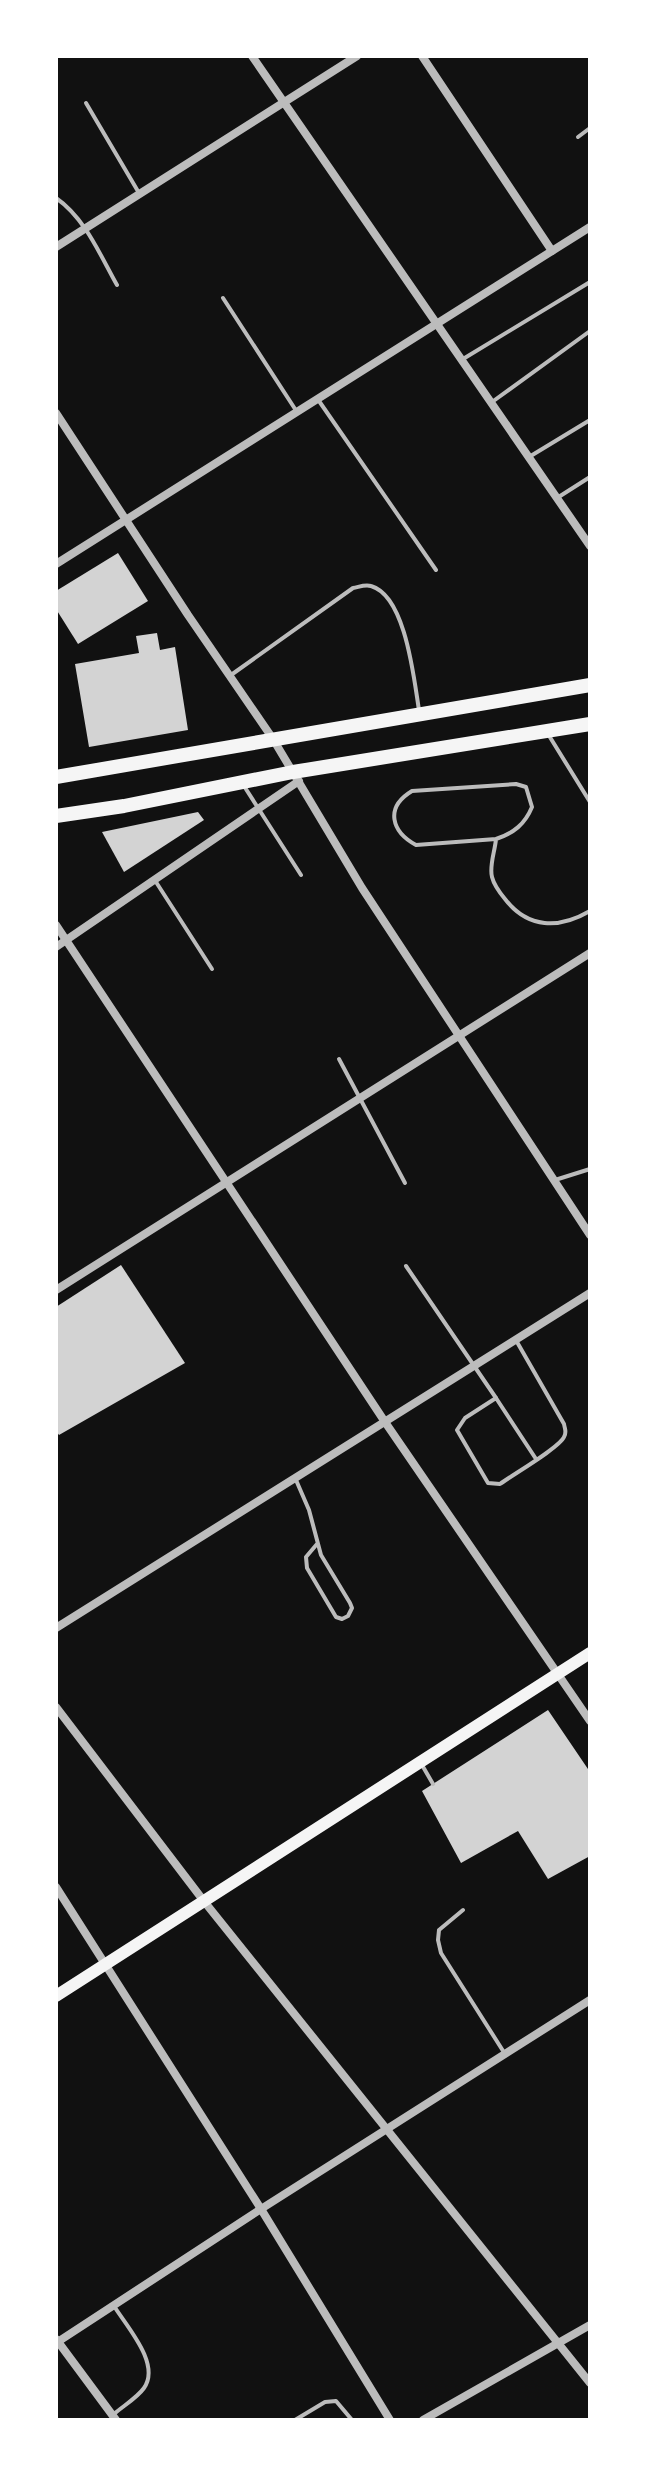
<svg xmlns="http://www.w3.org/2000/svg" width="646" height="2476" viewBox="0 0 646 2476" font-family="'Work Sans',sans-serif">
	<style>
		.building { fill: #d3d3d3 }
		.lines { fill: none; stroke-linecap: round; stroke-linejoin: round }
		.service { stroke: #bcbcbc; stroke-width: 4 }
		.minor { stroke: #bcbcbc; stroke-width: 8 }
		.secondary { stroke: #f5f5f5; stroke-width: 12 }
		.primary { stroke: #f5f5f5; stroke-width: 14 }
	</style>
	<rect width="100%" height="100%" fill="#111"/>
	<!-- building -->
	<g class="building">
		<path d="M118,553L148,601L78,644L56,609V591Z"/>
		<path d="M157,633L160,650L175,647L188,730L89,747L75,664L139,653L136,636Z"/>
		<path d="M198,812L204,820L124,872L102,832Z"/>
		<path d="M121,1265L185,1363L59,1435L56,1431V1307Z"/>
		<path d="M548,1710L590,1772V1856L548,1879L518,1831L461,1863L422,1791Z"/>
	</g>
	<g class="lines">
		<!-- service -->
		<g class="service">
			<path d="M86,103L139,193"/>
			<path d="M578,137L590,128"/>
			<path d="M56,198C85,218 100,255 117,285"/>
			<path d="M223,298L297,412"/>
			<path d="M463,359L590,282"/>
			<path d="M319,401L436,570"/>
			<path d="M492,402L590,331"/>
			<path d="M529,457L590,420"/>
			<path d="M557,498L590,477"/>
			<path d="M231,675L353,588C359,587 365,584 371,586C406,596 414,680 419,710"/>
			<path d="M548,734L590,802"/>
			<path d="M244,786L301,875"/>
			<path d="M496,839L416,845C392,832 384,808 412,791L516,784L526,787L532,807C525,824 514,833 496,839C495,851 489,866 492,877C494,885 500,893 505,899C528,929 559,929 590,911"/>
			<path d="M156,882L212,969"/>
			<path d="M339,1059L405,1183"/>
			<path d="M555,1180L590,1169"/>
			<path d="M406,1266L496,1398"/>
			<path d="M517,1342L564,1424C565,1430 567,1432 564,1437C559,1448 512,1475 500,1484L488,1483L457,1430L465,1418L496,1398L536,1459"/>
			<path d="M296,1480L309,1510L321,1555L350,1603L352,1608L348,1616L342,1619L336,1617L307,1568L306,1557L317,1544"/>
			<path d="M422,1765L433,1784"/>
			<path d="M463,1910L439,1930L438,1940L441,1953L505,2054"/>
			<path d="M114,2414C123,2406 137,2398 144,2388C161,2364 127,2327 114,2306"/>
			<path d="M295,2420L325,2402L336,2401L352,2420"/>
		</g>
		<!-- minor -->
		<g class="minor">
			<path d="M252,56L590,546"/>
			<path d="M422,56L552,251"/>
			<path d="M56,247L357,56"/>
			<path d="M56,413L188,615L273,739L362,888L590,1235"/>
			<path d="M56,564L590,227"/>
			<path d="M56,925L385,1422L590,1721"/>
			<path d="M56,947L299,781"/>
			<path d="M56,1290L590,953"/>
			<path d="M56,1628L590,1293"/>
			<path d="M56,1707L203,1900L590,2383"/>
			<path d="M56,1887L261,2209L390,2420"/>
			<path d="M56,2339L116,2420"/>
			<path d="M56,2343L261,2209L590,2000"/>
			<path d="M423,2420L590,2325"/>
		</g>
		<!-- secondary -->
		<path class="secondary" d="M56,1996L590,1653"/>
		<!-- primary -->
		<g class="primary">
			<path d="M56,777L590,685"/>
			<path d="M56,816L124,806L293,772L590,724"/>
		</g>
	</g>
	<!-- border -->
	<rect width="646" height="2476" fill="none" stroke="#ffffff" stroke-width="116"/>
</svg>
